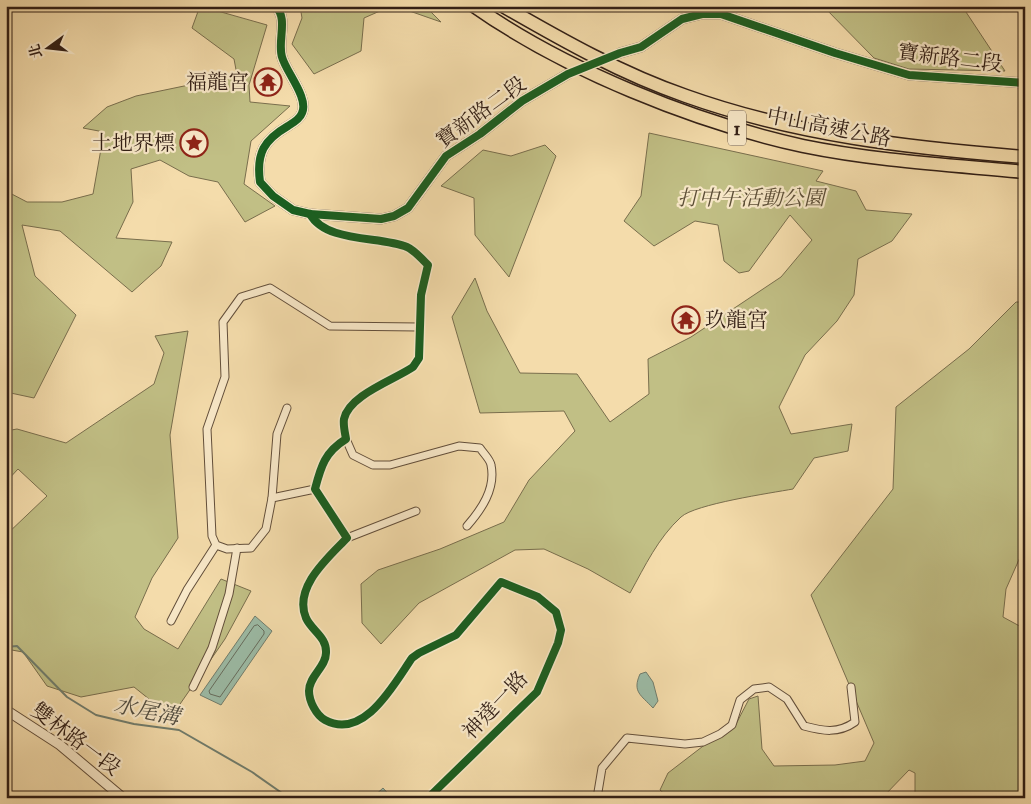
<svg xmlns="http://www.w3.org/2000/svg" width="1031" height="804" viewBox="0 0 1031 804" font-family="'IM FELL DW Pica','Noto Serif TC',serif">
	<style>
		.green { fill: #c1bf85; stroke: #796e4d }
		.water { fill: #9cbca7; stroke: #717d6d }
		.lines { fill: none; stroke-linecap: round; stroke-linejoin: round }
		.shore { stroke: #666d5e; stroke-width: 1 }
		.stream { stroke: #717d6d; stroke-width: 2 }
		.tertiary-tunnel { stroke: #cdb68d; stroke-width: 9; stroke-dasharray: 9 4.5; stroke-linecap: butt }
		.minor-casing { stroke: #624e3a; stroke-width: 9 }
		.tertiary-casing { stroke: #624e3a; stroke-width: 11 }
		.motorway-casing { stroke: #311e15; stroke-width: 15 }
		.minor { stroke: #f8e8c8; stroke-width: 7 }
		.tertiary { stroke: #f8e8c8; stroke-width: 9 }
		.motorway { stroke: #f4dcab; stroke-width: 12 }
		.cycleway-casing { stroke: #f8e8c8; stroke-width: 11 }
		.cycleway { stroke: #1b5e20; stroke-width: 8 }
		.labels { text-anchor: middle; stroke-width: 4.5; stroke-linejoin: round; paint-order: stroke }
		.shield { fill: #f8e8c8; stroke: #6d5b4b; stroke-width: 1 }
		.shield-label { font-size: 20px; font-weight: bold; fill: #311e15 }
		.street-label { font-size: 21px; fill: #311e15; stroke: #f8e8c8 }
		.poi-label { font-size: 21px; fill: #311e15; stroke: #f8e8c8; text-anchor: end }
		.park-label { font-size: 21px; font-style: italic; fill: #5c4e37; stroke: #f8e8c8 }
		.water-label { font-size: 22px; font-style: italic; fill: #514d41; stroke: #f8e8c8 }
	</style>
	<rect width="100%" height="100%" fill="#f4dcab"/>
	<filter id="stains"><feTurbulence type="fractalNoise" baseFrequency=".004" numOctaves="4"/><feColorMatrix values="0 0 0 0 .2 0 0 0 0 .09 0 0 0 0 .02 0 0 0 .5 -.17"/></filter>
	<radialGradient id="worn" r=".72"><stop offset=".6" stop-color="#630" stop-opacity="0"/><stop offset="1" stop-color="#630" stop-opacity=".3"/></radialGradient>
	<!-- green -->
	<g class="green">
		<path d="M200,6L267,25L249,85L250,102L290,106L251,141L244,184L275,206L245,222L218,182L189,176L160,160L131,169L133,202L116,238L172,242L161,266L132,292L60,231L22,225L35,276L76,315L34,398L6,392V191L27,202H62L93,194L104,132L83,128L107,107L136,96L237,75L234,59L192,28Z"/>
		<path d="M300,6H425L441,22L398,7H389L364,18L361,51L314,74L292,44L302,18Z"/>
		<path d="M823,6H962L1005,71L909,69L874,58Z"/>
		<path d="M649,133L823,171L816,181L856,191L866,210L912,214L892,241L858,259L854,295L837,321L805,355L779,407L791,434L852,424L848,451L814,458L793,489C771,493 695,504 681,517C658,538 645,566 630,593L588,569L544,549L515,550L419,603L381,644L362,623L361,584L378,570L440,549L504,522L529,480L575,431L564,411L480,413L452,317L475,278L487,311L520,373L577,374L610,422L649,394L648,359L691,337L781,277L812,240L790,215L749,271L739,273L724,261L718,225L695,221L654,246L624,221L641,196Z"/>
		<path d="M545,145L556,156L509,277L475,235L474,198L441,186L483,150L511,156Z"/>
		<path d="M1016,302H1025V546L1006,589L1003,617L1025,629V798H911L915,795V773L909,770L882,798H669L660,790L668,773L711,740L735,726L749,699L758,696L762,749L774,766L835,765L865,761L874,743L811,595L893,489L896,407L969,349Z"/>
		<path d="M188,331L170,435L178,538L152,578L135,617L144,629L178,649L221,579L251,591L225,639L178,707L154,703L134,687L81,697L47,686L23,652L6,649V535L47,496L18,469L6,482V431L17,429L66,443L154,384L164,353L155,336Z"/>
	</g>
	<!-- water -->
	<g class="water">
		<path d="M255,616L272,631L221,705L200,695Z"/>
		<path d="M646,672L653,682L658,701L653,708C641,695 632,692 640,674Z"/>
		<path d="M383,788L392,798H372Z"/>
	</g>
	<g class="lines">
		<!-- shore -->
		<path class="shore" d="M258,625L264,631V634L220,697L210,694L209,691L254,626Z"/>
		<!-- stream -->
		<path class="stream" d="M6,647L17,646L67,697L96,715L134,724L179,730L252,772L289,798"/>
		<!-- tertiary-tunnel -->
		<path class="tertiary-tunnel" d="M568,74L620,53"/>
		<!-- minor casing -->
		<g class="minor-casing">
			<g id="minor">
				<path d="M310,214C326,243 380,236 407,247C414,250 422,259 428,265L421,295L419,358L413,367C394,380 349,395 344,419C343,425 345,433 346,439C325,452 321,466 315,489L347,538C329,557 293,587 306,618C312,631 327,637 326,653C326,667 309,676 309,691C309,701 316,715 325,720C364,741 394,684 412,658L419,653L456,635L501,582L538,597L556,612L561,630L558,643L537,692L428,798"/>
				<path d="M346,439L353,455L373,465H390L459,446L480,448C483,453 490,459 491,465C496,489 481,510 467,526"/>
				<path d="M315,489L272,498L266,529L251,548L227,549L216,545L212,536L207,429L225,377L223,322L241,297L270,288L330,326L418,327"/>
				<path d="M272,498L277,434L287,408"/>
				<path d="M347,538L416,511"/>
				<path d="M171,621L187,590L216,545"/>
				<path d="M193,687L212,648L229,594L237,548"/>
				<path d="M597,798L602,768L627,738L685,744L703,742L720,734L732,725L740,700L754,689L769,687L787,699L804,726C823,731 838,734 855,722L851,687"/>
			</g>
		</g>
		<!-- tertiary casing -->
		<g class="tertiary-casing">
			<g id="tertiary">
				<path d="M275,6C289,18 277,41 282,57C286,72 309,98 302,113C300,119 293,123 288,126C264,140 256,153 260,182L273,196L293,210L310,214L381,219L394,216L408,208L446,156L480,134L522,101L568,74"/>
				<path d="M620,53L641,47L682,19L702,14H721L835,53L909,75L1025,83"/>
				<path d="M6,710L60,745L123,798"/>
			</g>
		</g>
		<!-- motorway casing -->
		<g class="motorway-casing">
			<g id="motorway">
				<path d="M474,6C565,70 694,122 803,146C876,161 951,165 1025,172"/>
				<path d="M503,6C562,40 622,74 686,96C795,135 910,148 1025,157"/>
			</g>
		</g>
		<!-- minor -->
		<use href="#minor" class="minor"/>
		<!-- tertiary -->
		<use href="#tertiary" class="tertiary"/>
		<!-- motorway -->
		<use href="#motorway" class="motorway"/>
		<!-- cycleway casing -->
		<g class="cycleway-casing">
			<g id="cycleway">
				<path d="M275,6C289,18 277,41 282,57C286,72 309,98 302,113C300,119 293,123 288,126C264,140 256,153 260,182L273,196L293,210L310,214L381,219L394,216L408,208L446,156L480,134L522,101L568,74L620,53L641,47L682,19L702,14H721L835,53L909,75L1025,83"/>
				<path d="M310,214C326,243 380,236 407,247C414,250 422,259 428,265L421,295L419,358L413,367C394,380 349,395 344,419C343,425 345,433 346,439C325,452 321,466 315,489L347,538C329,557 293,587 306,618C312,631 327,637 326,653C326,667 309,676 309,691C309,701 316,715 325,720C364,741 394,684 412,658L419,653L456,635L501,582L538,597L556,612L561,630L558,643L537,692L428,798"/>
			</g>
		</g>
		<!-- cycleway -->
		<use href="#cycleway" class="cycleway"/>
	</g>
	<!-- icons -->
	<defs>
		<g id="temple-ring" transform="scale(1.4375)"><circle r="9.5" fill="#f8e8c8" stroke="#8f2418" stroke-width="1.5"/><path d="M0-6L5-2H3V0L6.5 2.5H4V6H1.5V3h-3V6H-4V2.5H-6.5L-3 0V-2H-5Z" fill="#8f2418"/></g>
		<g id="sight-ring" transform="scale(1.4375)"><circle r="9.5" fill="#f8e8c8" stroke="#8f2418" stroke-width="1.5"/><path d="M0-6L1.8-2.2L6-1.7L2.9 1.2L3.7 5.4L0 3.3L-3.7 5.4L-2.9 1.2L-6-1.7L-1.8-2.2Z" fill="#8f2418"/></g>
	</defs>
	<g fill-rule="evenodd">
		<use href="#temple-ring" x="268" y="82"/>
		<use href="#sight-ring" x="194" y="143"/>
		<use href="#temple-ring" x="686" y="320"/>
	</g>
	<g class="labels">
		<!-- shield labels -->
		<rect class="shield" x="728" y="110.5" width="18" height="35" rx="4"/>
		<g class="shield-label">
			<text x="737" y="135">1</text>
		</g>
		<!-- street labels -->
		<g class="street-label">
			<text transform="translate(950 58) rotate(7)" y="7">寶新路二段</text>
			<text transform="translate(481 112) rotate(-36)" y="7">寶新路二段</text>
			<text transform="translate(829 127) rotate(11)" y="7">中山高速公路</text>
			<text transform="translate(495 705) rotate(-47)" y="7">神達一路</text>
			<text transform="translate(76 739) rotate(37)" y="7">雙林路一段</text>
		</g>
		<!-- poi labels -->
		<g class="poi-label">
			<text x="249" y="89">福龍宮</text>
			<text x="175" y="150">土地界標</text>
			<text x="705" y="327" text-anchor="start">玖龍宮</text>
		</g>
		<!-- park labels -->
		<g class="park-label">
			<text x="751" y="205">打中午活動公園</text>
		</g>
		<!-- water labels -->
		<g class="water-label">
			<text transform="translate(147 710) rotate(12)" y="8">水尾溝</text>
		</g>
	</g>
	<!-- margin -->
	<rect width="1031" height="804" fill="none" stroke="#f4dcab" stroke-width="25"/>
	<rect x="8" y="8" width="1016" height="789" fill="none" stroke="#311e15" stroke-width="2.5"/>
	<rect x="12" y="12" width="1006" height="779" fill="none" stroke="#311e15"/>
	<!-- north arrow -->
	<g transform="translate(48 48) rotate(255)" stroke="#f8e8c8" stroke-width="4" paint-order="stroke">
	<path d="M0-4L9 19L0 12L-9 19Z" fill="#311e15"/>
	<text y="-8" font-size="14" font-weight="bold" text-anchor="middle" fill="#311e15">北</text>
	</g>
	<rect width="100%" height="100%" filter="url(#stains)"/>
	<rect width="100%" height="100%" fill="url(#worn)"/>
</svg>
